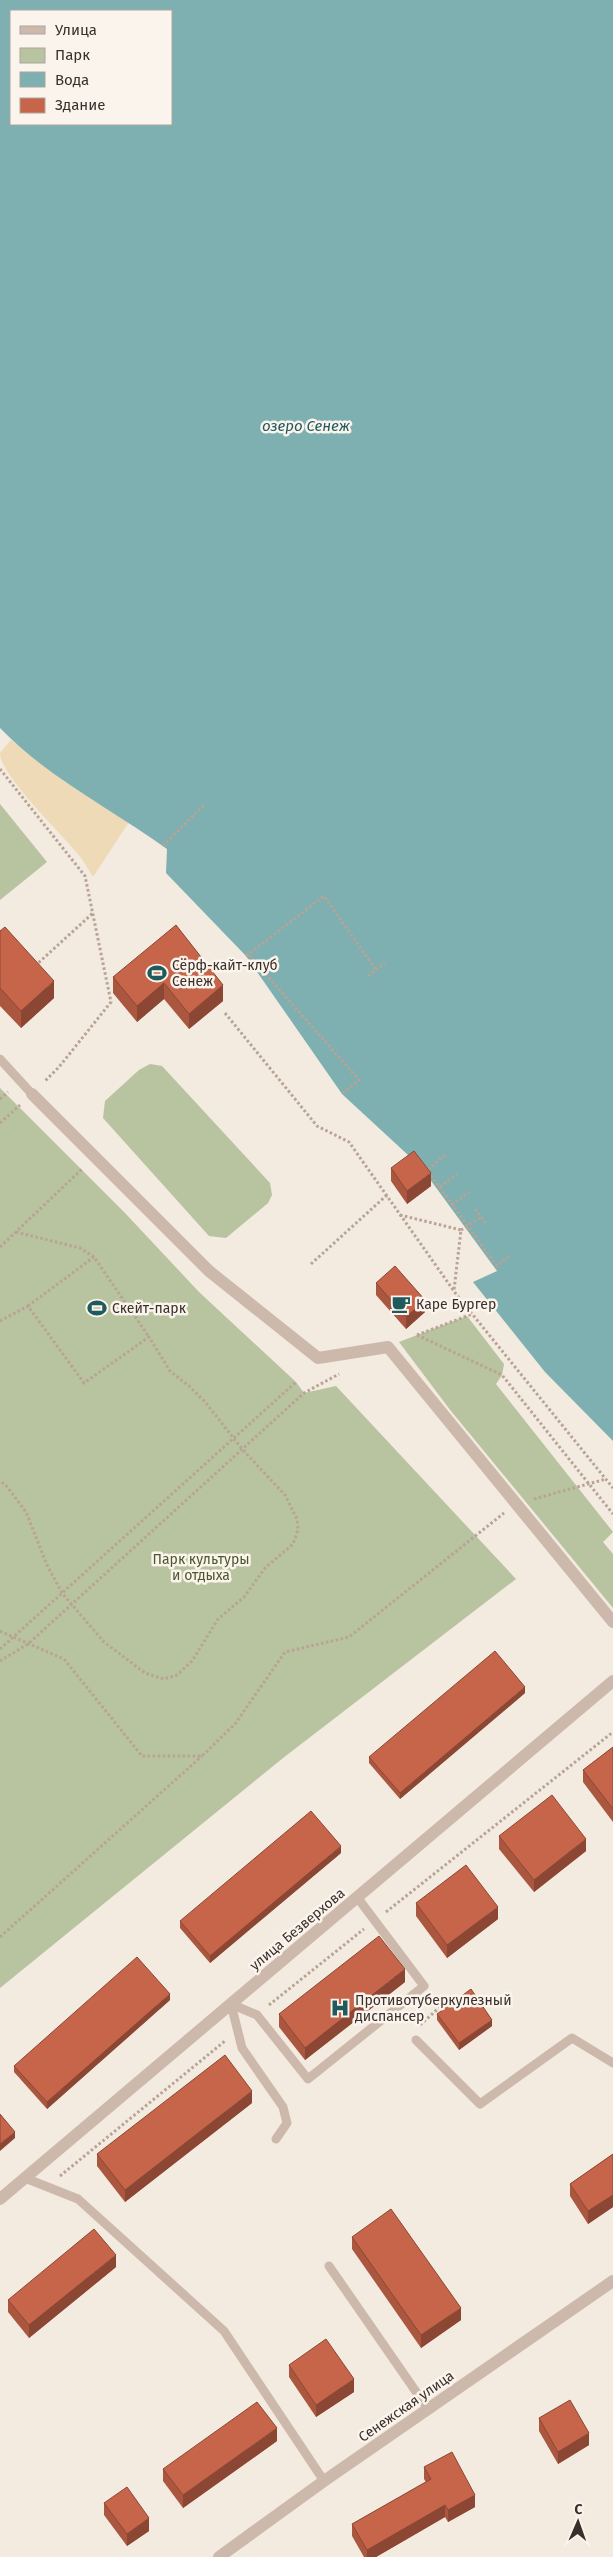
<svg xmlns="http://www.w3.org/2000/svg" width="613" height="2557" viewBox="0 0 613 2557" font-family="'Fira Sans',sans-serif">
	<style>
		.green { fill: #b8c39f }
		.sand { fill: #eedab7 }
		.water { fill: #7eb0b1; fill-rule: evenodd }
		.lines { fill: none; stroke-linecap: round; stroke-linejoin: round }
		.path { stroke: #b8a395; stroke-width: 3; stroke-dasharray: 2.5 2.5; stroke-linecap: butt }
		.service { stroke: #ccb9ab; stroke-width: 9 }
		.minor { stroke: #ccb9ab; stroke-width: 12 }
		.wall { fill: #ab5740 }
		.shaded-wall { fill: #8b4734 }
		.building { fill: #c7654a; stroke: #8b4734 }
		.labels { text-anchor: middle; stroke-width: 5; stroke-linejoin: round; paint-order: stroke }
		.poi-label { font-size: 14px; fill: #3a2f2a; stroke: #fbf4ed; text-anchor: start }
		.park-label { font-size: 14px; fill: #4a582e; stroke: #fbf4ed }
		.street-label { font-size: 14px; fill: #3a2f2a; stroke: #fbf4ed }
		.water-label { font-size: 15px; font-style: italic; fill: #1f5a5c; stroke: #fbf4ed }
	</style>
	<rect width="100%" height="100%" fill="#f3eae0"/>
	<!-- green -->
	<g class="green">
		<path d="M0,804L47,862L0,900Z"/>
		<path d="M150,1064L162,1066L270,1183L272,1195L268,1203L226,1238L209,1236L103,1118L105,1101L139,1070Z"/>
		<path d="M0,1088L125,1213L199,1292L296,1382L304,1393L336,1386L516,1579L283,1758L0,1988Z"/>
		<path d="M467,1316L504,1364L502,1375L496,1384L613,1532L603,1542L613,1554V1608L451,1411L399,1342Z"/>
	</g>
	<!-- sand -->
	<path class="sand" d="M11,740L64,781L129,822L93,877C88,869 83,859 76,852C60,832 0,775 0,753Z"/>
	<!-- water -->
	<path class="water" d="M0,0H613V1441L545,1372L473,1282L497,1271L421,1167L342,1094L246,956L166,873L167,849C112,809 48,778 0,728ZM11,11H171V124H11Z"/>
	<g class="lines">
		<!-- path -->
		<g class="path">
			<path d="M0,769L85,876L111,1002L59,1067L44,1082"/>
			<path d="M163,846L205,804"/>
			<path d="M249,955L359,1080L342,1094"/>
			<path d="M246,956L324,896L376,970"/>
			<path d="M35,966L93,913"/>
			<path d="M368,976L385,963"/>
			<path d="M225,1013L317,1126L349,1142L456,1294L613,1488"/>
			<path d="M0,1099L8,1092"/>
			<path d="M0,1123L20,1105"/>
			<path d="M445,1155L427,1170L497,1266L510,1255"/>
			<path d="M440,1187L457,1174"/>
			<path d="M452,1205L469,1192"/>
			<path d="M475,1209L486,1224"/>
			<path d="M400,1215L461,1230L454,1290"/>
			<path d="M461,1230L481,1217"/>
			<path d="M16,1232L80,1248L94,1257L149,1337"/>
			<path d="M0,1247L82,1169"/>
			<path d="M311,1264L387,1195"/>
			<path d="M28,1306L94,1257"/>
			<path d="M0,1321L28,1306L84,1383L149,1337L170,1371L189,1386L206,1403L242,1449L285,1495L297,1519L298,1530L293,1544L265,1568L244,1597L218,1619L192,1661L177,1675L164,1679L145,1673L104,1642L62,1593L47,1565L26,1512L5,1484L0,1482"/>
			<path d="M417,1335L502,1375L613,1514"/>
			<path d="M417,1335L472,1314"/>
			<path d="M534,1499L606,1479"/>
			<path d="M0,1631L64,1659L142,1756H202L235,1724L285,1652L349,1637L504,1513"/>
			<path d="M0,1649L296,1382"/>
			<path d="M0,1661L28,1644L304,1393L339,1374"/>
			<path d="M386,1912L613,1732"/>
			<path d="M0,1937L202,1756"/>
			<path d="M269,2005L364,1929"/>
			<path d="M420,2025L440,2007L433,1998"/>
			<path d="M60,2176L225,2041"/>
		</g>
		<!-- service -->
		<g class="service">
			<path d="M0,1059L32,1094"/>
			<path d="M231,2004L257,2015L308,2079L424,1986L357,1897"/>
			<path d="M231,2004L242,2048L283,2107L287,2123L276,2139"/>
			<path d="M416,2040L480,2104L572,2038L613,2063"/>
			<path d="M25,2178L78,2199L224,2331L324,2481"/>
			<path d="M329,2266L428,2409"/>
		</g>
		<!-- minor -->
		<g class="minor">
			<path d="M32,1094L209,1271L318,1358L388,1347L613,1622"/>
			<path d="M0,2199L613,1681"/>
			<path d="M219,2557L324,2481L613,2281"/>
		</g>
	</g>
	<!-- wall -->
	<g class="wall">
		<path d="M0,931L54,998L21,1028L0,1006Z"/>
		<path d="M113,977L223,985V1001L189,1029L164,999L137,1022L113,993Z"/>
		<path d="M391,1168L431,1186L407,1204L391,1181Z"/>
		<path d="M376,1283L425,1312L406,1329L376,1295Z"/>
		<path d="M525,1693L400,1799L369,1763V1757Z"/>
		<path d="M613,1747V1822L583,1782V1770Z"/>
		<path d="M499,1836L586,1851L534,1892L499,1849Z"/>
		<path d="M341,1853L210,1963L180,1928V1921Z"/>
		<path d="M416,1903L498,1919L447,1958L416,1916Z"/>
		<path d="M405,1982L305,2060L279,2027V2014Z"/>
		<path d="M170,2000L47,2109L14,2072V2066Z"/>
		<path d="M437,2014L492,2026L459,2050L437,2020Z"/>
		<path d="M252,2103L125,2202L97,2166V2154Z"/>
		<path d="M613,2154V2207L588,2224L570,2196V2184Z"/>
		<path d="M352,2237L461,2320L421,2348L352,2249Z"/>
		<path d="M116,2267L29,2338L8,2312V2300Z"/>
		<path d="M289,2365L354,2392L316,2417L289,2377Z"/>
		<path d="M539,2418L589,2445L558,2464L539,2431Z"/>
		<path d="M277,2441L183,2508L163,2481V2469Z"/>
		<path d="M424,2467L475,2507L448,2522L445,2517L376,2557H364L352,2536V2524L426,2482L424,2479Z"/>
		<path d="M104,2503L149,2531L127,2546L104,2515Z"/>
	</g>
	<!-- shaded-wall -->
	<g class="shaded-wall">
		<path d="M54,981V998L21,1028V1011Z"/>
		<path d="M164,983V999L137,1022V1006Z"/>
		<path d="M223,985V1001L189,1029V1014Z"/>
		<path d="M431,1173V1186L407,1204V1191Z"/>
		<path d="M425,1300V1312L406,1329V1317Z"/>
		<path d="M525,1687V1693L400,1799V1793Z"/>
		<path d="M586,1839V1851L534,1892V1880Z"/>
		<path d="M341,1846V1853L210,1963V1956Z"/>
		<path d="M498,1907V1919L447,1958V1945Z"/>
		<path d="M405,1969V1982L305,2060V2048Z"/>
		<path d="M170,1994V2000L47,2109V2102Z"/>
		<path d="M492,2020V2026L459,2050V2043Z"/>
		<path d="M252,2091V2103L125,2202V2190Z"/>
		<path d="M15,2132V2138L0,2151V2144Z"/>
		<path d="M613,2195V2207L588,2224V2211Z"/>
		<path d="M116,2255V2267L29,2338V2325Z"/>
		<path d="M461,2308V2320L421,2348V2335Z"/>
		<path d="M354,2379V2392L316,2417V2405Z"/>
		<path d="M277,2428V2441L183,2508V2495Z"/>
		<path d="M589,2433V2445L558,2464V2452Z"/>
		<path d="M475,2495V2507L448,2522V2510Z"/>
		<path d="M445,2505V2517L376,2557H367V2550Z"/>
		<path d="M149,2518V2531L127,2546V2534Z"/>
	</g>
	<!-- building -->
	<g class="building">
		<path d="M176,925L223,985L189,1014L164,983L137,1006L113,977Z"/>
		<path d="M5,927L54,981L21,1011L0,988V931Z"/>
		<path d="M414,1151L431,1173L407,1191L391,1168Z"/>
		<path d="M395,1266L425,1300L406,1317L376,1283Z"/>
		<path d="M495,1651L525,1687L400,1793L369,1757Z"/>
		<path d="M613,1747V1809L583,1770Z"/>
		<path d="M552,1795L586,1839L534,1880L499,1836Z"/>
		<path d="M311,1811L341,1846L210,1956L180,1921Z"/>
		<path d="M466,1865L498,1907L447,1945L416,1903Z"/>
		<path d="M379,1936L405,1969L305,2048L279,2014Z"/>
		<path d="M137,1957L170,1994L47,2102L14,2066Z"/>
		<path d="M471,1989L492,2020L459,2043L437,2014Z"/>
		<path d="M225,2055L252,2091L125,2190L97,2154Z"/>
		<path d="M0,2114L15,2132L0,2144Z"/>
		<path d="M613,2154V2195L588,2211L570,2184Z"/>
		<path d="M391,2209L461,2308L421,2335L352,2237Z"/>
		<path d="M94,2229L116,2255L29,2325L8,2300Z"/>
		<path d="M326,2339L354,2379L316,2405L289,2365Z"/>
		<path d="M570,2400L589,2433L558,2452L539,2418Z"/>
		<path d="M257,2402L277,2428L183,2495L163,2469Z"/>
		<path d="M452,2452L475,2495L448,2510L445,2505L367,2550L352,2524L431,2479L424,2467Z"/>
		<path d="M127,2487L149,2518L127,2534L104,2503Z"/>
	</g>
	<!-- icons -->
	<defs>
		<g id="stadium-bare" transform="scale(1.5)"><path d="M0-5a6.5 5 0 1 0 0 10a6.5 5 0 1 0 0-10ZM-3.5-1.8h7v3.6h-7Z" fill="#1f5a5c" stroke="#fbf4ed" stroke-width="2.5" paint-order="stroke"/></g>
		<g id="cafe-bare" transform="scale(1.5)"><path d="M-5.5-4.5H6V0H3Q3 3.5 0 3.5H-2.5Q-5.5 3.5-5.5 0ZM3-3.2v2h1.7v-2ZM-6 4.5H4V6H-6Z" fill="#1f5a5c" stroke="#fbf4ed" stroke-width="2.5" paint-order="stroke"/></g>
		<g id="hospital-bare" transform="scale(1.5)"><path d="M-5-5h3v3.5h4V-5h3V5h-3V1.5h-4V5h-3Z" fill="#1f5a5c" stroke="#fbf4ed" stroke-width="2.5" paint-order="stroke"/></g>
	</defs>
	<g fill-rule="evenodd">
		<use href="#stadium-bare" x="157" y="973"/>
		<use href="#cafe-bare" x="401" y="1304"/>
		<use href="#stadium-bare" x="97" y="1308"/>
		<use href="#hospital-bare" x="340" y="2008"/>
	</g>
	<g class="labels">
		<!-- poi labels -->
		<g class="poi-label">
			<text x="172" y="970">Сёрф-кайт-клуб<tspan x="172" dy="16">Сенеж</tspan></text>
			<text x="416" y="1309">Каре Бургер</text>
			<text x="112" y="1313">Скейт-парк</text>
			<text x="355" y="2005">Противотуберкулезный<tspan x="355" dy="16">диспансер</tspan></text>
		</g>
		<!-- park labels -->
		<g class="park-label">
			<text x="201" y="1564">Парк культуры<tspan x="201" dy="16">и отдыха</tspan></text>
		</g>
		<!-- street labels -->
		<g class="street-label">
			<text transform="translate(297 1929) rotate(-40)" y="5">улица Безверхова</text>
			<text transform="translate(406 2406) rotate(-35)" y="5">Сенежская улица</text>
		</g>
		<!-- water labels -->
		<g class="water-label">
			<text x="306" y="431">озеро Сенеж</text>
		</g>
	</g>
	<!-- legend -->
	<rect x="10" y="10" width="162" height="115" fill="#fbf4ed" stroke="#aea59f"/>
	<rect x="20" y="26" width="25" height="8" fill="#ccb9ab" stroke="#aea59f"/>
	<text x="55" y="35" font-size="15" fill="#3a2f2a">Улица</text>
	<rect x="20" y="48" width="25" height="15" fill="#b8c39f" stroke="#aea59f"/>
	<text x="55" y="60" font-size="15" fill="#3a2f2a">Парк</text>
	<rect x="20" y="72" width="25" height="15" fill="#7eb0b1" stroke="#aea59f"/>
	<text x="55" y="85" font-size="15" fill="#3a2f2a">Вода</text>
	<rect x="20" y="98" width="25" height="15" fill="#c7654a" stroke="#aea59f"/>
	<text x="55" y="110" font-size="15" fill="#3a2f2a">Здание</text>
	<!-- north arrow -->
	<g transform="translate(578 2522) rotate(2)" stroke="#fbf4ed" stroke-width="4" paint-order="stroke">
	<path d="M0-4L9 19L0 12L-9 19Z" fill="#3a2f2a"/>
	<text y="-8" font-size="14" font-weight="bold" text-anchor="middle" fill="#3a2f2a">С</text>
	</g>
</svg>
